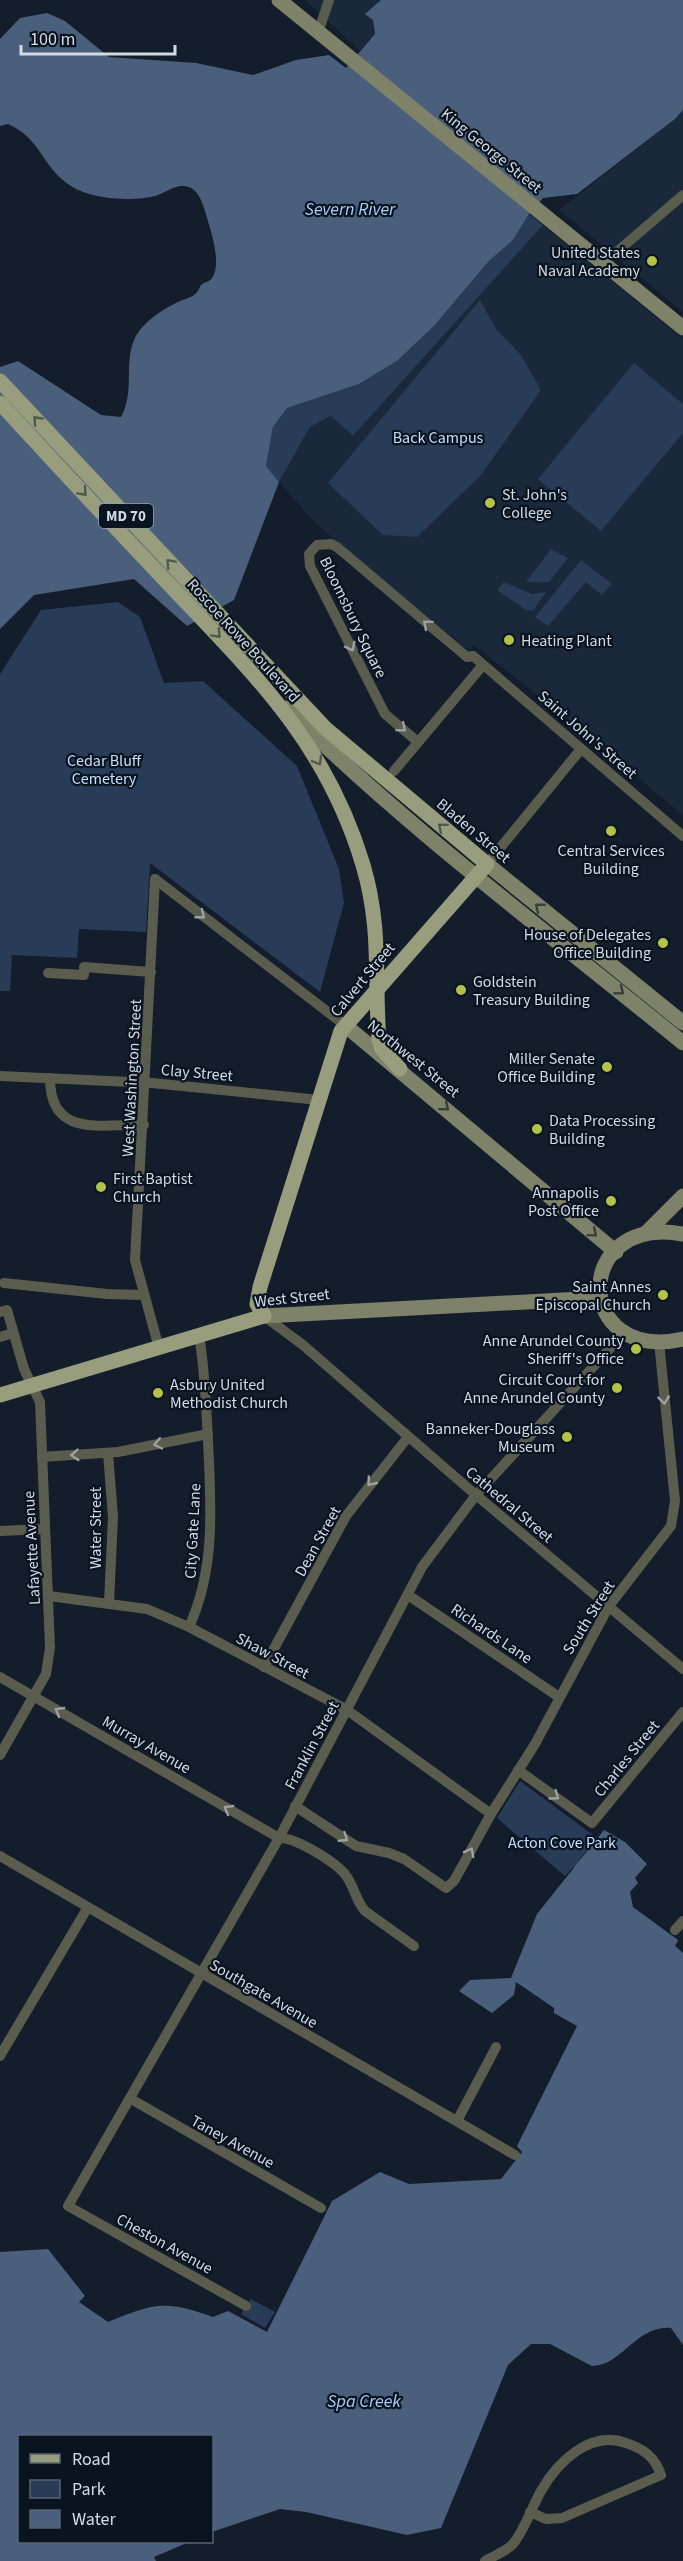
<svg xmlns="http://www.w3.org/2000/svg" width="683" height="2561" viewBox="0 0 683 2561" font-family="'Source Sans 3',sans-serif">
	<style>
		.built { fill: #19283a }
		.green { fill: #283c58 }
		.water { fill: #495f7c }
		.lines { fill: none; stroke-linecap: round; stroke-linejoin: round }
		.minor { stroke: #5a5d4d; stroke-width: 10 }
		.secondary { stroke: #7d8269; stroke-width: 15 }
		.primary { stroke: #989e7d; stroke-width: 15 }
		.oneway { stroke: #51594f }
		.oneway2 { stroke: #9da2a0 }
		.oneway3 { stroke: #38403e }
		.poi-dot { fill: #b4c24a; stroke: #0a1421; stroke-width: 2 }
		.labels { text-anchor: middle; stroke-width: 4.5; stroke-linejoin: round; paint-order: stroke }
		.shield { fill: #0a1421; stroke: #979faa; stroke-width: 1.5 }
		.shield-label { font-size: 15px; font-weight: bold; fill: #d3dae4 }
		.street-label { font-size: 16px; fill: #d3dae4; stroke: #0a1421 }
		.poi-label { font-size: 16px; fill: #d3dae4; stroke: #0a1421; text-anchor: end }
		.park-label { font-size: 16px; fill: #c7dffe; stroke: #0a1421 }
		.water-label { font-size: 18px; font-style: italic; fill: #adccf5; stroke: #0a1421 }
	</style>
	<rect width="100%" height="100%" fill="#131d2b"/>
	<!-- built -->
	<g class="built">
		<path d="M305,0H381L365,14L373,20L375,34L360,51Z"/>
		<path d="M683,110V312L559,210L675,119Z"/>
		<path d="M543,225L683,339V815L512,675L474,645L469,651L315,523L279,482L310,427L332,416L353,436Z"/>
	</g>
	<!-- green -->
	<g class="green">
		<path d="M529,214L543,225L353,436L331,416L310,427L279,482L266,466L273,427L287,408L359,384L397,361L434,326L489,261L513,240Z"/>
		<path d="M480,300L496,329L521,355L541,390L481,475L417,537L383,535L328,483Z"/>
		<path d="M634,363L683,404V433L601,531L538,479Z"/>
		<path d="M551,549L568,558L549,582H526Z"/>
		<path d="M581,560L612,584L602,595L586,582L548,626L535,617Z"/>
		<path d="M504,582L532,594L546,592L533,611L526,610L497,590Z"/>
		<path d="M118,602L140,617L164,683L203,681L297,766L339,869L344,903L320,992L150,863L146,932L79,929L77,958L12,955L10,991H0V674L41,610Z"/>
		<path d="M520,1781L597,1838L580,1859L584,1862L578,1870L573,1867L565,1876L497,1818Z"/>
		<path d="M251,2299L275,2312L265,2328L241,2314Z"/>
	</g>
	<!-- water -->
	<g class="water">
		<path d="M381,0H683V110L675,119L577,194L543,198L529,214L513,240L489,261L434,326L397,361L359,384L287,408L273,427L266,466L279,482L234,600L187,626L134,579L34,595L0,629V367L18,361L101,415L121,417C136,391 122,359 137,334C147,319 165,308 180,301C185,299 193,297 196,293C199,291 199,288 201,285C204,282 210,282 212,278C223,263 209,225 204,208C200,196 195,185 180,186C172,187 163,194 155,196C132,202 90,199 71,186C42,168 42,139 8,124L0,126V39L20,18L47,13L65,21L109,57L196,63L253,75L296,60L329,55L346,68L375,34L373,20L365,14Z"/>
		<path d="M604,1830L625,1842L647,1864L635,1878L638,1883L630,1892L633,1907L678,1940L675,1946L683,1953V2345L671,2328C636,2325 622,2366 592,2366L550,2344H531L508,2365L441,2528L407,2535L306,2512L280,2509L212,2532V2436H20V2542H189L154,2557L156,2561H0V2252L48,2249L85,2296L79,2302L108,2322C155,2303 165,2300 213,2317L228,2311L267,2332L332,2201L380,2172L409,2184L501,2179L522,2152L517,2146L577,2026L554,2013V2008L516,1982L514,1995L492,2013L459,1991L470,1980L511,1978L537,1914Z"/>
	</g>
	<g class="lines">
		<!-- minor -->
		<g class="minor">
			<path d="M318,33L329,0"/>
			<path d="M619,250L683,195"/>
			<path d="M418,742L385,714L310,566L309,554L317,545L331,544L337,547L467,657L473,656L683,836"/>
			<path d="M394,771L483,665"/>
			<path d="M487,864L581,749"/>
			<path d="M155,879L135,1260L159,1348"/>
			<path d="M155,879L346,1026"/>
			<path d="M48,973L84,975V967L151,972"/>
			<path d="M0,1076L152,1083L319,1100"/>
			<path d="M50,1078C50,1138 100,1124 144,1125"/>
			<path d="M4,1283L107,1294L144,1295"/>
			<path d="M0,1312L7,1310L24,1369L40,1402L50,1648L46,1674L0,1755"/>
			<path d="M264,1316L303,1345L469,1489L683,1669"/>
			<path d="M0,1337L13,1333"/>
			<path d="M108,1453L113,1517L109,1603"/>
			<path d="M42,1457L118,1452L208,1434"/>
			<path d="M0,1531L45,1529"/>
			<path d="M408,1595L559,1697"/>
			<path d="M49,1596L147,1609L189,1627L347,1710L491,1814"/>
			<path d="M189,1627C216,1569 211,1504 208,1441C206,1405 205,1371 199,1335"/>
			<path d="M264,1667L346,1516L408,1437"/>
			<path d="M0,1677L279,1838C295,1837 338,1863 347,1877C355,1889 356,1901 365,1911L414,1946"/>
			<path d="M518,1770L592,1823L683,1712"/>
			<path d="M295,1806L356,1846L389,1853L404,1859L446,1888L454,1881L491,1814L535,1744L609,1606L671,1526L675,1501L659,1342"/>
			<path d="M0,1856L515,2155"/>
			<path d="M675,1930L683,1921"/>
			<path d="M0,2056L88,1907"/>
			<path d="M131,2099L321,2208"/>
			<path d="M457,2121L496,2047"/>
			<path d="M246,2306L68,2206L279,1838L422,1567L476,1495L625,1332"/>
			<path d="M485,2561C493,2556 507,2551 513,2544C525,2529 532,2507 541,2491C558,2461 591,2430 626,2443C644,2449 655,2457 661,2475L562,2518L546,2519L530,2512"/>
		</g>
		<!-- secondary -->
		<g class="secondary">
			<path d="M279,0L683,328"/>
			<path d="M286,708C409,830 549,933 683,1043"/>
			<path d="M487,864L683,1023"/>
			<path d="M346,1026L616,1252"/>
			<path d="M645,1234L683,1196"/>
			<path d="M683,1234C571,1214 573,1364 683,1339"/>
			<path d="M264,1316L599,1298"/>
		</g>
		<!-- primary -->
		<g class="primary">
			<path d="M0,381L325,728L487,864L341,1031L260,1287L257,1304L264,1316L0,1395"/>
			<path d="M0,403C55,463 111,523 167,582C253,673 326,741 363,865C382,929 374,977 379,1040L382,1049L400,1069"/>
		</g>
	</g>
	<!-- one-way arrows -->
	<defs><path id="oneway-chevron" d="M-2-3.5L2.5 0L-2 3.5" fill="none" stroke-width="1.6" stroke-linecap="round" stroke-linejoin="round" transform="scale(1.5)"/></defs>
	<g class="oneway">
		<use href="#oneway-chevron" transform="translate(37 420) rotate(-133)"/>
		<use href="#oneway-chevron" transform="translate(83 492) rotate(47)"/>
		<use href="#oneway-chevron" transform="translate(170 563) rotate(-133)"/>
		<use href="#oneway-chevron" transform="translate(217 634) rotate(47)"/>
		<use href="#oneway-chevron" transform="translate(318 761) rotate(60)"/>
		<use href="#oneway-chevron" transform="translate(442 827) rotate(-140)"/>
	</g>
	<g class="oneway2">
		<use href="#oneway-chevron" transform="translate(427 624) rotate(-140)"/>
		<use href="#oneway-chevron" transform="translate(351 647) rotate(63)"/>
		<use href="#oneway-chevron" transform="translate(402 728) rotate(40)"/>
		<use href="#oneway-chevron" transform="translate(201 915) rotate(38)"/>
		<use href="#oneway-chevron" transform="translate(664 1400) rotate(84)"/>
		<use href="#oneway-chevron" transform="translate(158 1444) rotate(168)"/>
		<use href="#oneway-chevron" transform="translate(75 1455) rotate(176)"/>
		<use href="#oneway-chevron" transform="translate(371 1482) rotate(129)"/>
		<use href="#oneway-chevron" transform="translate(59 1711) rotate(-150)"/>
		<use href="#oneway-chevron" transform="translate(555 1796) rotate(36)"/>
		<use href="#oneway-chevron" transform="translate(228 1809) rotate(-150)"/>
		<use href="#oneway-chevron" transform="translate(344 1838) rotate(33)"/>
		<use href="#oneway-chevron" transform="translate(470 1852) rotate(-62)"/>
	</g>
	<g class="oneway3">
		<use href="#oneway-chevron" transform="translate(539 907) rotate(-141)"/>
		<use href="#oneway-chevron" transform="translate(620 991) rotate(39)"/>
		<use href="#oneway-chevron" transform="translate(445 1107) rotate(40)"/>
		<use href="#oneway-chevron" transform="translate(593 1233) rotate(40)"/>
	</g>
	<!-- markers -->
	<g class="poi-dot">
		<circle cx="652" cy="261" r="6"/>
		<circle cx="490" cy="503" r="6"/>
		<circle cx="509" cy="640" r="6"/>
		<circle cx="611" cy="831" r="6"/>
		<circle cx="663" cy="943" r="6"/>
		<circle cx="461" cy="990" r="6"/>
		<circle cx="607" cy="1067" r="6"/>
		<circle cx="537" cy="1129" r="6"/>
		<circle cx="101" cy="1187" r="6"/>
		<circle cx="611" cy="1201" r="6"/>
		<circle cx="663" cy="1295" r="6"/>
		<circle cx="636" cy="1349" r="6"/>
		<circle cx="617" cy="1388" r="6"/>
		<circle cx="158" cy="1393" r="6"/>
		<circle cx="567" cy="1437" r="6"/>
	</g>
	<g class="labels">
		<!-- shield labels -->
		<rect class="shield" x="99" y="504" width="54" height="24" rx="4.5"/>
		<g class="shield-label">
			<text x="126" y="521">MD 70</text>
		</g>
		<!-- street labels -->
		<g class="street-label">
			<text transform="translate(492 150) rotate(39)" y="6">King George Street</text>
			<text transform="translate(354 617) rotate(64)" y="6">Bloomsbury Square</text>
			<text transform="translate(244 640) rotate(48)" y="6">Roscoe Rowe Boulevard</text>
			<text transform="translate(588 734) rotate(41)" y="6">Saint John's Street</text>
			<text transform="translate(474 830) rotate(40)" y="6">Bladen Street</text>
			<text transform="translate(362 979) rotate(-50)" y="6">Calvert Street</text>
			<text transform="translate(414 1058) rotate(39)" y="6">Northwest Street</text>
			<text transform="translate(197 1072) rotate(5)" y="6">Clay Street</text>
			<text transform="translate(131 1078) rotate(-87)" y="6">West Washington Street</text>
			<text transform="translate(292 1297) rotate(-6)" y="6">West Street</text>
			<text transform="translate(510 1504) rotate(40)" y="6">Cathedral Street</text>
			<text transform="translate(95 1528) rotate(-90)" y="6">Water Street</text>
			<text transform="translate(192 1531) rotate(-87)" y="6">City Gate Lane</text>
			<text transform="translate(317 1541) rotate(-61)" y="6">Dean Street</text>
			<text transform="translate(31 1548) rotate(-93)" y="6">Lafayette Avenue</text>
			<text transform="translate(588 1617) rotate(-58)" y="6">South Street</text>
			<text transform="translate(492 1633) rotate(34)" y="6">Richards Lane</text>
			<text transform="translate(273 1655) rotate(28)" y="6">Shaw Street</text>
			<text transform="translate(147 1744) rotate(30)" y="6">Murray Avenue</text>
			<text transform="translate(311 1745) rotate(-62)" y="6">Franklin Street</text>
			<text transform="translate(626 1758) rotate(-51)" y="6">Charles Street</text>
			<text transform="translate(264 1993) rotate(30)" y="6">Southgate Avenue</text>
			<text transform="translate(233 2141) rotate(29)" y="6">Taney Avenue</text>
			<text transform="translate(165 2243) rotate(29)" y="6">Cheston Avenue</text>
		</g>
		<!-- poi labels -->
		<g class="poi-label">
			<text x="640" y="258">United States<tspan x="640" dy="18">Naval Academy</tspan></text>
			<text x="502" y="500" text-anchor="start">St. John's<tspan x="502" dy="18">College</tspan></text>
			<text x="521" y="646" text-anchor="start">Heating Plant</text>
			<text x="611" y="856" text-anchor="middle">Central Services<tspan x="611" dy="18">Building</tspan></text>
			<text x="651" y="940">House of Delegates<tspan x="651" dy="18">Office Building</tspan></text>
			<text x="473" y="987" text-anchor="start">Goldstein<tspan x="473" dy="18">Treasury Building</tspan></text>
			<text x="595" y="1064">Miller Senate<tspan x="595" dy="18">Office Building</tspan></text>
			<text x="549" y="1126" text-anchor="start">Data Processing<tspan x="549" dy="18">Building</tspan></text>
			<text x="113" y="1184" text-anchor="start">First Baptist<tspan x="113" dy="18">Church</tspan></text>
			<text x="599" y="1198">Annapolis<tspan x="599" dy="18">Post Office</tspan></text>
			<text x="651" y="1292">Saint Annes<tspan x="651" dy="18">Episcopal Church</tspan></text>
			<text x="624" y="1346">Anne Arundel County<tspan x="624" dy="18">Sheriff's Office</tspan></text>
			<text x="605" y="1385">Circuit Court for<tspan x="605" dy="18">Anne Arundel County</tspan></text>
			<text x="170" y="1390" text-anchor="start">Asbury United<tspan x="170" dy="18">Methodist Church</tspan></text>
			<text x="555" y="1434">Banneker-Douglass<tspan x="555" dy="18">Museum</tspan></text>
		</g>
		<!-- park labels -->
		<g class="park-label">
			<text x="438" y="443">Back Campus</text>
			<text x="104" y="766">Cedar Bluff<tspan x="104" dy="18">Cemetery</tspan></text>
			<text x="562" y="1848">Acton Cove Park</text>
		</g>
		<!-- water labels -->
		<g class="water-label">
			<text x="350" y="215">Severn River</text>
			<text x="364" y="2407">Spa Creek</text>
		</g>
	</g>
	<!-- legend -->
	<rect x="18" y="2435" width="195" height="108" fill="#0a1421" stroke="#5a636f" stroke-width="1.5"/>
	<rect x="30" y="2454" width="30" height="9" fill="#989e7d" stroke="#5a636f" stroke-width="1.5"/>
	<text x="72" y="2465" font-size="18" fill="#d3dae4">Road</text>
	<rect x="30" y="2480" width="30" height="18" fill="#283c58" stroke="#5a636f" stroke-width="1.5"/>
	<text x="72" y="2495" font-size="18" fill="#d3dae4">Park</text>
	<rect x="30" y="2510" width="30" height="18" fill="#495f7c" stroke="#5a636f" stroke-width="1.5"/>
	<text x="72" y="2525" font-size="18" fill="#d3dae4">Water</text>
	<!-- scale -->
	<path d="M21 45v9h154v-9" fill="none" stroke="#d3dae4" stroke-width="3"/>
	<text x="30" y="45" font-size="18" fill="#d3dae4" stroke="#0a1421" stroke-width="4.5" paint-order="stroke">100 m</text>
</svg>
